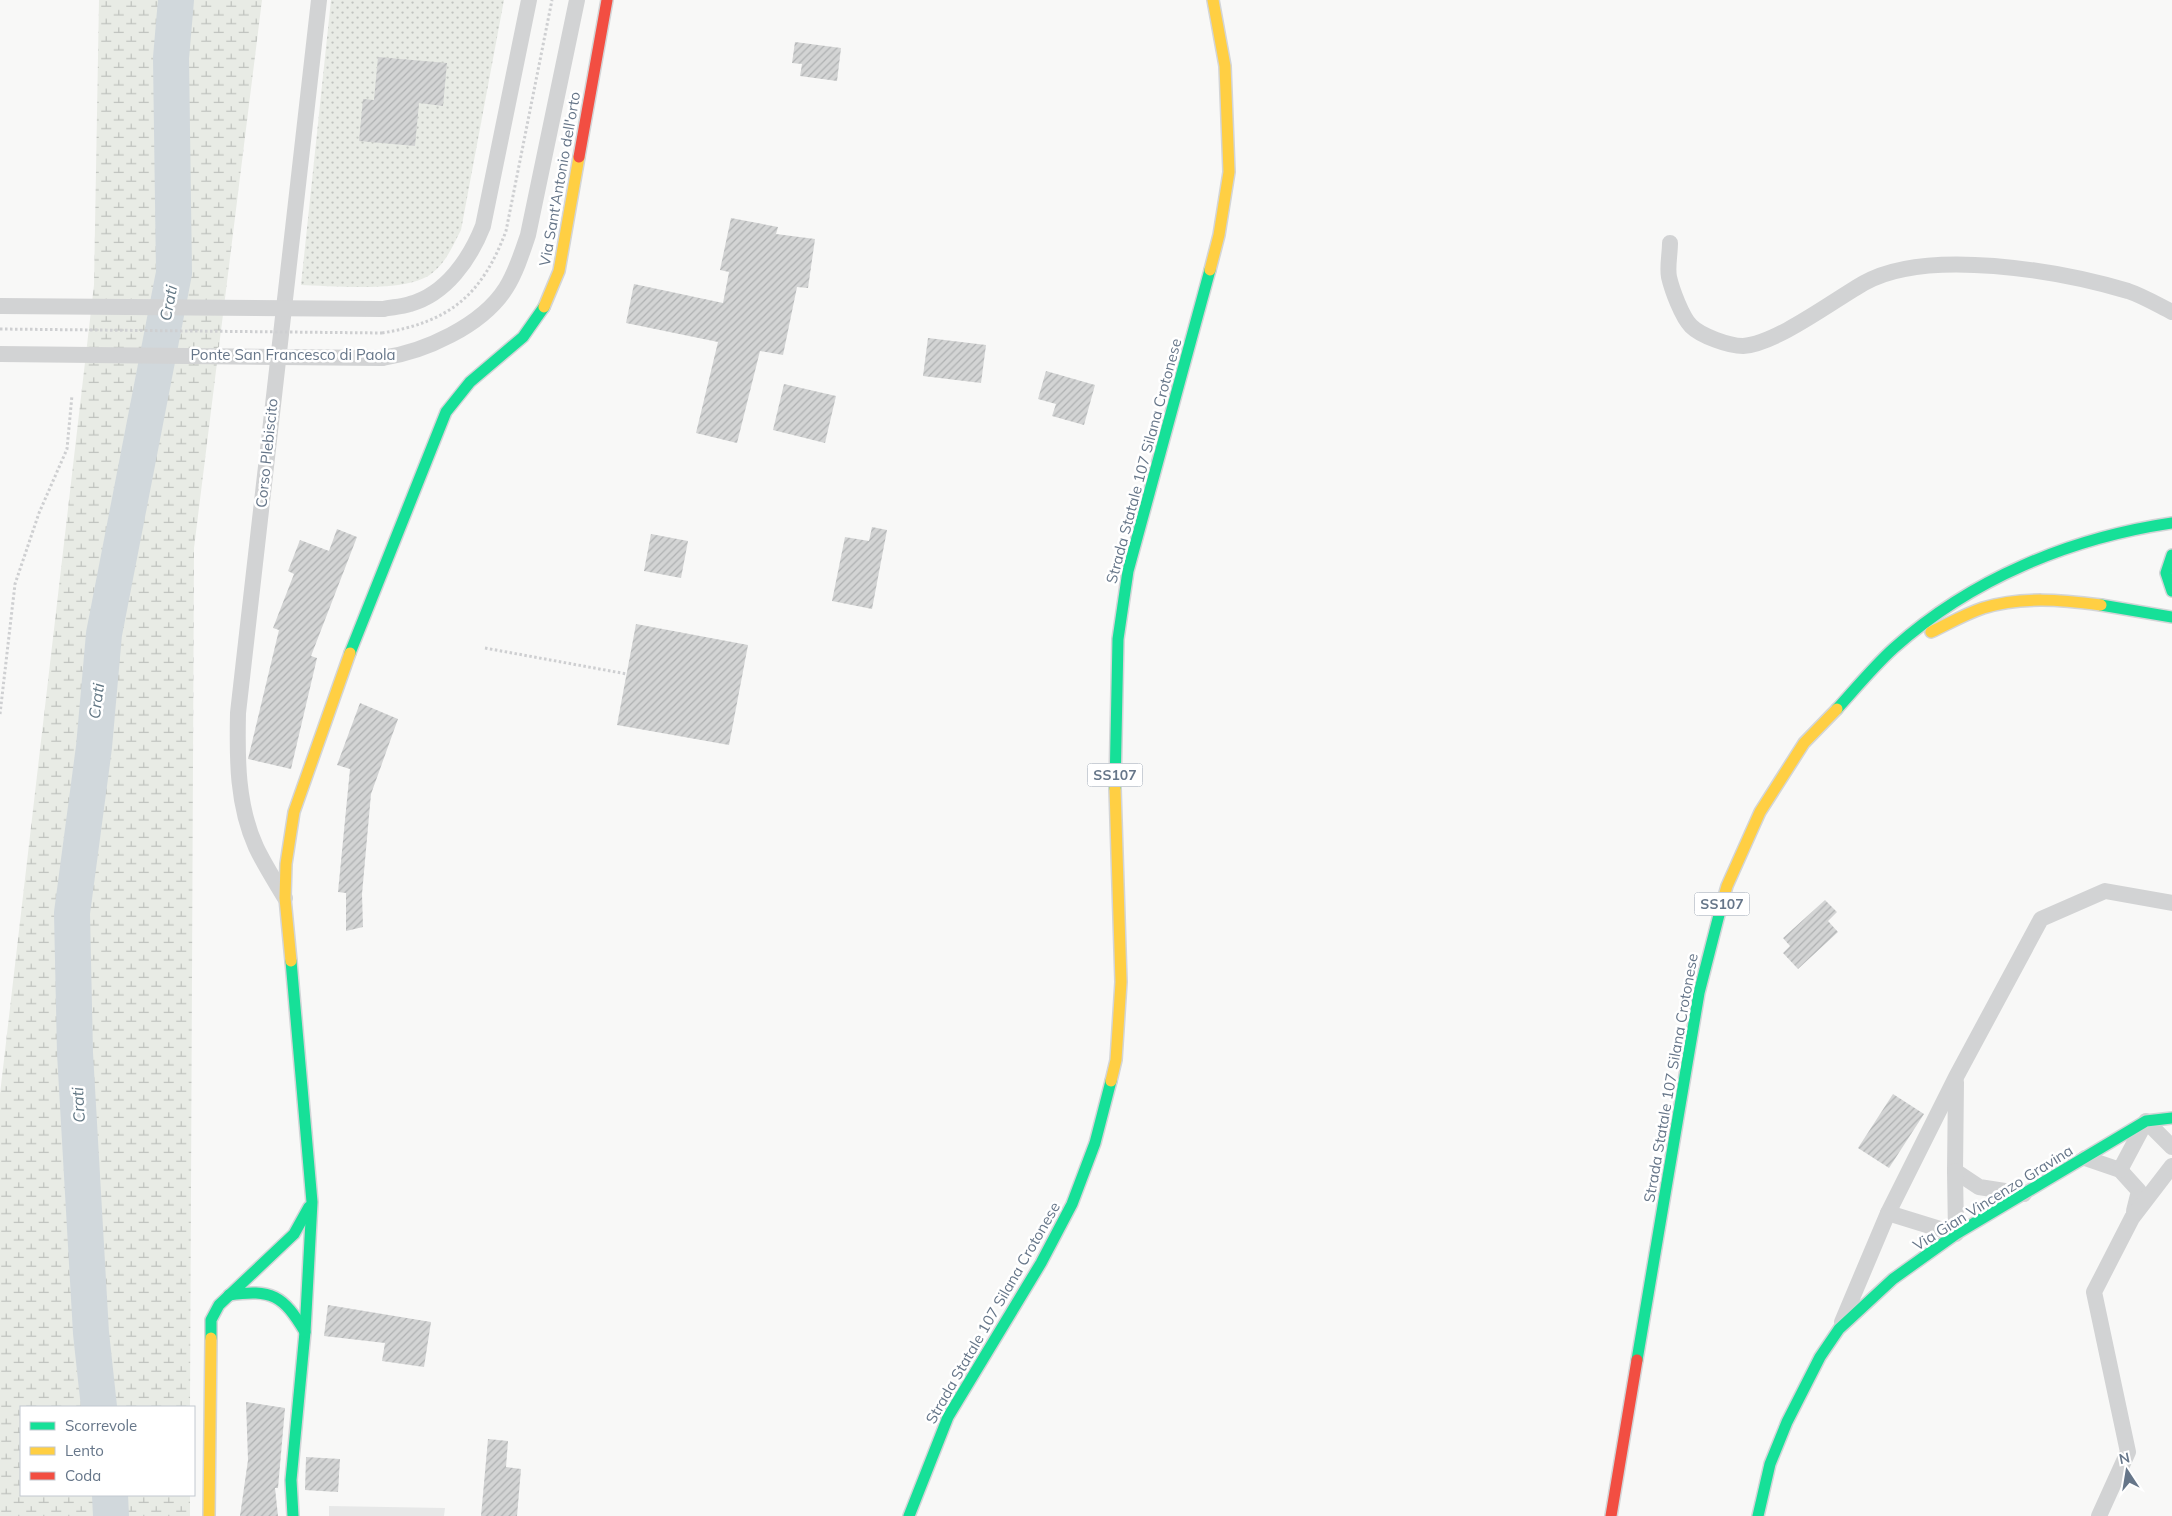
<svg xmlns="http://www.w3.org/2000/svg" width="2172" height="1516" viewBox="0 0 2172 1516" font-family="Mulish,sans-serif">
	<style>
		.built { fill: #e7e8e8 }
		.grass { fill: url(#grass-dots) }
		.wetland { fill: url(#wetland-marsh) }
		.lines { fill: none; stroke-linecap: round; stroke-linejoin: round }
		.river { stroke: #d1d8dc; stroke-width: 36 }
		.building { fill: url(#building-hatch) }
		.fast-casing { stroke: #d3d5d7; stroke-width: 14 }
		.slow-casing { stroke: #d3d5d7; stroke-width: 14 }
		.jam-casing { stroke: #d3d5d7; stroke-width: 14 }
		.path { stroke: #cecfd1; stroke-width: 3; stroke-dasharray: 2.5 2.5; stroke-linecap: butt }
		.street { stroke: #d2d3d4; stroke-width: 16 }
		.fast { stroke: #16e098; stroke-width: 11 }
		.slow { stroke: #ffcf43; stroke-width: 11 }
		.jam { stroke: #f24e42; stroke-width: 11 }
		.path-bridge { stroke: #cecfd1; stroke-width: 3; stroke-dasharray: 2.5 2.5; stroke-linecap: butt }
		.street-bridge { stroke: #d2d3d4; stroke-width: 16 }
		.labels { text-anchor: middle; stroke-width: 5; stroke-linejoin: round; paint-order: stroke }
		.shield { fill: #fff; stroke: #949fac; stroke-width: 1 }
		.shield-label { font-size: 14px; font-weight: bold; fill: #667689 }
		.street-label { font-size: 15px; fill: #667689; stroke: #fff }
		.water-label { font-size: 16px; font-style: italic; fill: #627784; stroke: #fff }
	</style>
	<defs>
		<pattern id="grass-dots" width="8" height="8" patternUnits="userSpaceOnUse" patternTransform="scale(1.25)"><rect width="8" height="8" fill="#e8ebe5"/><path d="M2 2h.1M6 6h.1" fill="none" stroke="#c0c3bf" stroke-width="1.8" stroke-linecap="round"/></pattern>
		<pattern id="wetland-marsh" width="20" height="14" patternUnits="userSpaceOnUse" patternTransform="scale(1.25)"><rect width="20" height="14" fill="#e8ebe5"/><path d="M1 5h8M5 5V1M11 12h8M15 12V8" fill="none" stroke="#c0c3bf"/></pattern>
		<pattern id="building-hatch" width="6" height="6" patternUnits="userSpaceOnUse" patternTransform="scale(1.25)"><rect width="6" height="6" fill="#d3d4d4"/><path d="M-1 1l2-2M0 6l6-6M5 7l2-2" fill="none" stroke="#afb1b2"/></pattern>
	</defs>
	<rect width="100%" height="100%" fill="#f8f8f7"/>
	<!-- built -->
	<path class="built" d="M329,1506L445,1508L444,1516H329Z"/>
	<!-- grass -->
	<path class="grass" d="M331,0H504L461,230C452,247 446,263 431,274C406,293 333,286 301,285Z"/>
	<!-- wetland -->
	<path class="wetland" d="M99,0H262L194,548L190,1407H21V1495H190V1516H0V1094L94,285Z"/>
	<g class="lines">
		<!-- river -->
		<g class="river">
			<path d="M99,1407L91,1333L75,1053L72,913L94,747L104,634L174,273L171,58L176,0"/>
			<path d="M110,1495L111,1516"/>
		</g>
	</g>
	<!-- building -->
	<g class="building">
		<path d="M795,42L841,48L837,81L800,76L802,64L792,63Z"/>
		<path d="M378,57L447,63L443,106L419,103L415,146L359,141L363,99L374,100Z"/>
		<path d="M731,218L778,227L776,234L815,239L808,288L797,287L783,355L760,351L737,443L696,433L718,342L626,323L634,284L723,303L729,272L720,270Z"/>
		<path d="M928,338L986,345L981,383L923,376Z"/>
		<path d="M1046,371L1095,385L1084,425L1052,416L1056,404L1038,399Z"/>
		<path d="M784,384L836,396L825,443L773,430Z"/>
		<path d="M872,527L887,530L872,609L832,601L845,537L869,541Z"/>
		<path d="M337,529L357,537L311,656L317,658L291,769L248,759L279,630L273,628L294,574L288,571L300,540L329,551Z"/>
		<path d="M651,534L688,541L681,578L644,571Z"/>
		<path d="M636,624L748,645L729,745L617,725Z"/>
		<path d="M360,703L398,719L371,794L362,894L363,927L346,931V893L338,892L350,769L337,765Z"/>
		<path d="M1825,900L1837,912L1828,921L1838,932L1798,969L1783,953L1790,946L1783,938Z"/>
		<path d="M1893,1094L1924,1114L1889,1168L1858,1148Z"/>
		<path d="M328,1305L431,1322L424,1367L382,1361L385,1343L324,1336Z"/>
		<path d="M246,1402L285,1408L278,1488H275L278,1516H240L248,1460Z"/>
		<path d="M488,1439L508,1441L506,1467L521,1469L517,1516H481Z"/>
		<path d="M306,1457L340,1459L338,1492L305,1490Z"/>
	</g>
	<g class="lines">
		<!-- fast casing -->
		<g class="fast-casing">
			<g id="fast">
				<path d="M2172,555L2166,573L2172,591"/>
				<path d="M2101,605L2172,617"/>
				<path d="M350,653L446,412L470,382L523,337L544,307"/>
				<path d="M1837,709C1856,688 1874,666 1894,648C1971,579 2070,538 2172,523"/>
				<path d="M1115,788L1118,639L1128,571L1210,270"/>
				<path d="M291,961L312,1202L305,1332L291,1480L293,1516"/>
				<path d="M229,1295C272,1289 283,1295 305,1332"/>
				<path d="M211,1338V1320L219,1305L294,1234L309,1207"/>
				<path d="M1637,1360L1699,993L1721,907"/>
				<path d="M909,1516L948,1417L1041,1263L1072,1204L1095,1143L1111,1081"/>
				<path d="M1758,1516L1770,1464L1787,1422L1820,1357L1839,1329L1893,1279L1956,1234L2146,1121L2172,1118"/>
			</g>
		</g>
		<!-- slow casing -->
		<g class="slow-casing">
			<g id="slow">
				<path d="M1210,270L1219,235L1229,172L1225,66L1213,0"/>
				<path d="M544,307L559,271L579,157"/>
				<path d="M1931,632C1948,624 1965,614 1983,608C2022,596 2062,600 2101,605"/>
				<path d="M1721,907L1727,886L1760,812L1804,743L1837,709"/>
				<path d="M291,961L285,898L286,864L294,812L350,653"/>
				<path d="M1111,1081L1116,1060L1121,982L1115,788"/>
				<path d="M209,1516L211,1338"/>
			</g>
		</g>
		<!-- jam casing -->
		<g class="jam-casing">
			<g id="jam">
				<path d="M579,157L607,0"/>
				<path d="M1611,1516L1637,1360"/>
			</g>
		</g>
		<!-- path -->
		<g class="path">
			<path d="M382,333C450,322 482,295 506,231L552,0"/>
			<path d="M485,648L627,674"/>
			<path d="M0,714L15,584L39,513L67,449L72,395"/>
		</g>
		<!-- street -->
		<g class="street">
			<path d="M1670,243C1670,254 1667,267 1669,277C1672,290 1682,317 1691,326C1701,336 1729,346 1743,346C1776,344 1834,300 1864,283C1927,247 2060,271 2128,291C2143,296 2158,305 2172,312"/>
			<path d="M383,309C392,307 401,307 410,304C446,294 470,259 483,226L529,0"/>
			<path d="M382,358C424,352 482,326 506,288C516,272 522,253 528,235L577,0"/>
			<path d="M285,898C275,881 264,864 256,847C237,805 237,759 238,713L319,0"/>
			<path d="M1956,1082L1955,1171L1979,1187L2024,1194"/>
			<path d="M2085,1158L2120,1170L2139,1191L2134,1211"/>
			<path d="M2120,1170L2146,1121L2172,1147"/>
			<path d="M1888,1213L1956,1234L1955,1171"/>
			<path d="M1842,1322L1888,1213L1956,1077L2041,919L2105,891L2172,903"/>
			<path d="M2099,1516L2128,1452L2094,1292L2132,1218L2172,1166"/>
		</g>
		<!-- fast -->
		<use href="#fast" class="fast"/>
		<!-- slow -->
		<use href="#slow" class="slow"/>
		<!-- jam -->
		<use href="#jam" class="jam"/>
		<!-- path-bridge -->
		<path class="path-bridge" d="M0,329L382,333"/>
		<!-- street-bridge -->
		<g class="street-bridge">
			<path d="M0,306L383,309"/>
			<path d="M0,354L382,358"/>
		</g>
	</g>
	<g class="labels">
		<!-- shield labels -->
		<g class="shield">
			<rect x="1087.5" y="763.5" width="55" height="23" rx="4"/>
			<rect x="1694.5" y="892.5" width="55" height="23" rx="4"/>
		</g>
		<g class="shield-label">
			<text x="1115" y="780">SS107</text>
			<text x="1722" y="909">SS107</text>
		</g>
		<!-- street labels -->
		<g class="street-label">
			<text transform="translate(560 179) rotate(-80)" y="5">Via Sant'Antonio dell'orto</text>
			<text x="293" y="360">Ponte San Francesco di Paola</text>
			<text transform="translate(267 453) rotate(-84)" y="5">Corso Plebiscito</text>
			<text transform="translate(1144 461) rotate(-75)" y="5">Strada Statale 107 Silana Crotonese</text>
			<text transform="translate(1671 1078) rotate(-80)" y="5">Strada Statale 107 Silana Crotonese</text>
			<text transform="translate(1993 1198) rotate(-32)" y="5">Via Gian Vincenzo Gravina</text>
			<text transform="translate(993 1313) rotate(-60)" y="5">Strada Statale 107 Silana Crotonese</text>
		</g>
		<!-- water labels -->
		<g class="water-label">
			<text transform="translate(168 303) rotate(-79)" y="6">Crati</text>
			<text transform="translate(96 701) rotate(-83)" y="6">Crati</text>
			<text transform="translate(78 1105) rotate(-93)" y="6">Crati</text>
		</g>
	</g>
	<!-- legend -->
	<rect x="20" y="1406" width="175" height="90" fill="#ffffff" stroke="#c2c8d0"/>
	<rect x="30" y="1422" width="25" height="8" fill="#16e098" stroke="#c2c8d0"/>
	<text x="65" y="1431" font-size="15" fill="#667689">Scorrevole</text>
	<rect x="30" y="1447" width="25" height="8" fill="#ffcf43" stroke="#c2c8d0"/>
	<text x="65" y="1456" font-size="15" fill="#667689">Lento</text>
	<rect x="30" y="1472" width="25" height="8" fill="#f24e42" stroke="#c2c8d0"/>
	<text x="65" y="1481" font-size="15" fill="#667689">Coda</text>
	<!-- north arrow -->
	<g transform="translate(2127 1471) rotate(348)" stroke="#ffffff" stroke-width="4" paint-order="stroke">
	<path d="M0-4L9 19L0 12L-9 19Z" fill="#667689"/>
	<text y="-8" font-size="14" font-weight="bold" text-anchor="middle" fill="#667689">N</text>
	</g>
</svg>
